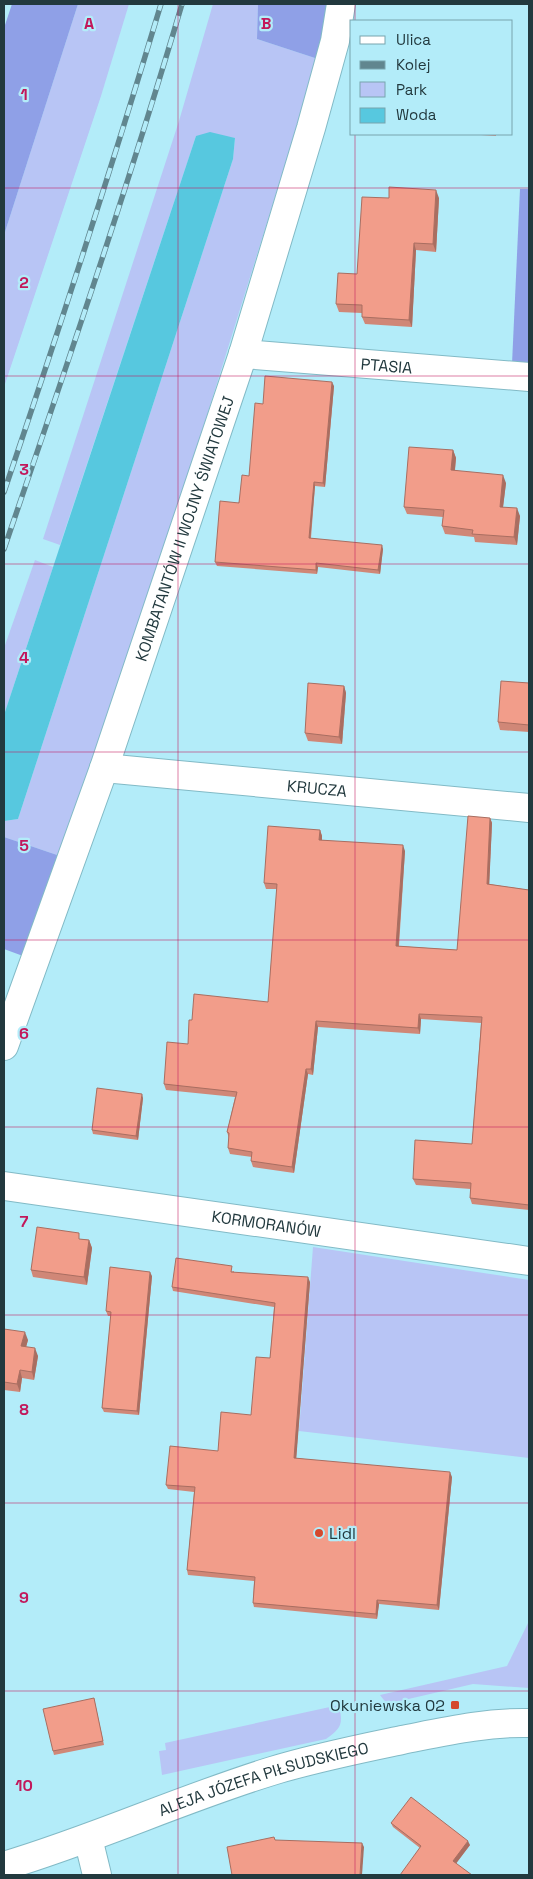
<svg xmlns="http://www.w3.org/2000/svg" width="533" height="1879" viewBox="0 0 533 1879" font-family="'Space Grotesk',sans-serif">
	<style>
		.green { fill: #b8c5f5 }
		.forest { fill: #8fa0e7 }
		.water { fill: #57c8df }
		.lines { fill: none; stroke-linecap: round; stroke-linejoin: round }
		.minor-casing { stroke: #82bac6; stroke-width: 30 }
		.secondary-casing { stroke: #82bac6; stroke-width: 30 }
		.minor { stroke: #fff; stroke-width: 28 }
		.secondary { stroke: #fff; stroke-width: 28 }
		.rail-casing { stroke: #61868f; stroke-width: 5.5 }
		.rail { stroke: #b3ecf9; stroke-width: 4; stroke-dasharray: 11; stroke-linecap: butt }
		.wall { fill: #d08777 }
		.shaded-wall { fill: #a96e61 }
		.building { fill: #f29d8a; stroke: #a96e61 }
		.grid { fill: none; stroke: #c2185b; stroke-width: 1; stroke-opacity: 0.55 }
		.poi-dot { fill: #d4492d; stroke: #b3ecf9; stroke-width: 2 }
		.labels { text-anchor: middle; stroke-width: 4.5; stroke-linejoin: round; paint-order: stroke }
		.street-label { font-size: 16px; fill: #22393e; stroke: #b3ecf9 }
		.poi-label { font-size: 16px; fill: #22393e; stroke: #b3ecf9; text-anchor: start }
		.grid-label { font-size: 16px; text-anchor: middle; font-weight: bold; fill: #c2185b; stroke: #b3ecf9; stroke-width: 4.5; stroke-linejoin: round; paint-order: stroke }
	</style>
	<rect width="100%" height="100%" fill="#b3ecf9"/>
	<!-- green -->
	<g class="green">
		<path d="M78,4H129L101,96L4,387V235Z"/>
		<path d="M213,4H258L257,39L318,59L151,595L60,856L4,837V821L18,819L233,159L235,138L196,136L60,545L43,539L179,121Z"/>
		<path d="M35,560L53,567L4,715V648Z"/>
		<path d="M313,1247L529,1280V1458L299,1431Z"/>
		<path d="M529,1621V1688L473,1684L387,1704L380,1695L507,1666Z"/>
		<path d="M339,1705C343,1724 342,1728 326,1739L162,1775L159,1751L166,1750L165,1743Z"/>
	</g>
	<!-- forest -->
	<g class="forest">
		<path d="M12,4H78L4,235V28Z"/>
		<path d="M258,4H330L318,59L257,39Z"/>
		<path d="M520,189H529V366L512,364Z"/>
		<path d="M4,837L60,856L23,956L4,949Z"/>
	</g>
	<!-- water -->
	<path class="water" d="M210,132L235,138L233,159L18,819L4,821V715L196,136Z"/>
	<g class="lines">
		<!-- minor casing -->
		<g class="minor-casing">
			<g id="minor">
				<path id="s1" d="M243,354L529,377"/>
				<path id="s2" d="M104,768L529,808"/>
				<path id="s3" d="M4,1046L104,768L243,354L311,128L335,41L341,4"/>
				<path id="s4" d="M4,1186L529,1261"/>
				<path d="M88,1838L97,1875"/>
			</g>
		</g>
		<!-- secondary casing -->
		<g class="secondary-casing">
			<g id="secondary">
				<path id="s5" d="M4,1866C95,1839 181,1799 272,1771C314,1758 359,1749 402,1740C443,1732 486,1722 529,1723"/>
			</g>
		</g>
		<!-- minor -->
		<use href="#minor" class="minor"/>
		<!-- secondary -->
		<use href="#secondary" class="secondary"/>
		<!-- rail casing -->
		<g class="rail-casing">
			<g id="rail">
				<path d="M4,492C59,330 112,167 161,4"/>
				<path d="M4,549C66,368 128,187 182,4"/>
			</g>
		</g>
		<!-- rail -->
		<use href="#rail" class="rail"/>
	</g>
	<!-- wall -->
	<g class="wall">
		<path d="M466,134H496V136Z"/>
		<path d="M389,198H439L436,252L416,250L412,327L365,324L362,317V313L339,312L336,304L357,274Z"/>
		<path d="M334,386L325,487L315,486L311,538L383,549L380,574L318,567L317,574L217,566L215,562L249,476L263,404Z"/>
		<path d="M453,450L456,458L455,470L506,483L503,507L520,516L517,545L475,542L474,537L445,534L442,526L443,517L407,514L404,507Z"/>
		<path d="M529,683V732L500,730L498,722Z"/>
		<path d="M344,686L346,693L342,744L308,741L305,733Z"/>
		<path d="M490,818L492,823L489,884L529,890V1210L472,1204L470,1198L471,1189L416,1185L413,1179L472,1144L481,1023L421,1019L420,1034L318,1027L313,1075L308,1074L294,1173L253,1167L251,1161L252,1157L230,1154L228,1148L229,1138L227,1132L235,1097L166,1090L164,1084L188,1044L192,1020L268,1002L277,889H266L264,883L320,830L322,836V840L405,851L399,946L457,950Z"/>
		<path d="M143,1098L138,1140L93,1134L92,1130Z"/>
		<path d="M82,1239L89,1240L92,1248L87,1285L33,1277L31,1270Z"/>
		<path d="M234,1271V1273L310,1282L296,1458L452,1477L439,1610L379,1604L377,1619L254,1607L253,1603L254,1581L188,1575L187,1570L194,1492L168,1489L166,1485L218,1451L251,1415L270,1358L274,1307L173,1291L172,1287Z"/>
		<path d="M152,1276L139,1415L104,1412L102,1408L111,1316H108L106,1311Z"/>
		<path d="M4,1329L28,1340L26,1347L38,1356L34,1380L22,1378L20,1392L4,1390Z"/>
		<path d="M94,1698L104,1745L54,1755L53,1751Z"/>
		<path d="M391,1823L470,1845L456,1863L420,1848L393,1827Z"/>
	</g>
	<!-- shaded-wall -->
	<g class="shaded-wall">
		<path d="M436,190L439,198L436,252L433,244Z"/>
		<path d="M414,243L416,250L412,327L409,320Z"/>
		<path d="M332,382L334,386L325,487L323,483Z"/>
		<path d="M453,450L456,458L454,478L451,470Z"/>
		<path d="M503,475L506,483L502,515L500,507Z"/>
		<path d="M314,482L315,486L310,542L309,538Z"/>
		<path d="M517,508L520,516L517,545L514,537Z"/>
		<path d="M382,545L383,549L380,574L378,570Z"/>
		<path d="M316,563L318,567L317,574L316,570Z"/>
		<path d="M344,686L346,693L342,744L339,737Z"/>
		<path d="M490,818L492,823L489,890L487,884Z"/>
		<path d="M320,830L322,836V845L319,840Z"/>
		<path d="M403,845L405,851L398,952L396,946Z"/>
		<path d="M419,1014L421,1019L420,1034L418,1028Z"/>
		<path d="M316,1021L318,1027L313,1075L311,1069Z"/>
		<path d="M306,1069L308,1074L294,1173L292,1167Z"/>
		<path d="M142,1094L143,1098L138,1140L136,1136Z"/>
		<path d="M89,1240L92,1248L87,1285L84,1277Z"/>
		<path d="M150,1272L152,1276L139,1415L137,1411Z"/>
		<path d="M308,1277L310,1282L296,1462L294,1458Z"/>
		<path d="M25,1332L28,1340L24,1354L21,1346Z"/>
		<path d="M35,1348L38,1356L34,1380L32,1372Z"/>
		<path d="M20,1370L22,1378L20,1392L17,1384Z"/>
		<path d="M450,1472L452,1477L439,1610L437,1605Z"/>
		<path d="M377,1600L379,1604L377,1619L376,1614Z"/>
		<path d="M468,1841L470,1845L455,1865L453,1861Z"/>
		<path d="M362,1843L364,1847L362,1875H360Z"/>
	</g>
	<!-- building -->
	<g class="building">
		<path d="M389,187L436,190L433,244L414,243L409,320L362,317V305L336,304L338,273L357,274L362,197L389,198Z"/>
		<path d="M265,376L332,382L323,483L314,482L309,538L382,545L378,570L316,563V570L215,562L220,501L239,503L242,475L249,476L255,403L263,404Z"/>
		<path d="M409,447L453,450L451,470L503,475L500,507L517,508L514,537L472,534L473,530L442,526L444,510L404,507Z"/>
		<path d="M501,681L529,683V725L498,722Z"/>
		<path d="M308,683L344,686L339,737L305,733Z"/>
		<path d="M468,816L490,818L487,884L529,890V1205L470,1198L471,1183L413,1179L415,1140L472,1144L482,1017L419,1014L418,1028L316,1021L311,1069H306L292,1167L251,1161L252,1152L228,1148L229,1133L227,1132L237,1092L164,1084L167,1042L188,1044L189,1020H192L194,994L268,1002L277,884L264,883L268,826L320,830L319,840L403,845L396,946L457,950Z"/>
		<path d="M97,1088L142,1094L136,1136L92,1130Z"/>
		<path d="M37,1227L79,1233V1239L89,1240L84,1277L31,1270Z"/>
		<path d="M176,1258L232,1266L231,1272L308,1277L294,1458L450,1472L437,1605L377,1600L376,1614L253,1603L255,1577L187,1570L195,1487L166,1485L170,1446L218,1451L221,1412L251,1415L256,1357L270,1358L275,1303L172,1287Z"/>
		<path d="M110,1267L150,1272L137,1411L102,1408L111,1312L106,1311Z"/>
		<path d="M4,1329L25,1332L21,1346L35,1348L32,1372L20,1370L17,1384L4,1382Z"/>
		<path d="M94,1698L103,1741L53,1751L43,1709Z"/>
		<path d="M411,1797L468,1841L453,1861L472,1875H400L421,1846L391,1823Z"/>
		<path d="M274,1837L275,1840L362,1843L360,1875H232L227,1847Z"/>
	</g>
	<!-- grid -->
	<path class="grid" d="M178,4V1875M355,4V21M355,134V1875M4,188H529M4,376H529M4,564H529M4,752H529M4,940H529M4,1127H529M4,1315H529M4,1503H529M4,1691H529"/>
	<!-- markers -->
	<g class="poi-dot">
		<circle cx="319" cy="1533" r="5"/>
		<rect x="450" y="1700" width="10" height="10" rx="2.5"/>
	</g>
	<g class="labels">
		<!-- street labels -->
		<g class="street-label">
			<text dy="6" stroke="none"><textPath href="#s1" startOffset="144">PTASIA</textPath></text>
			<text dy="6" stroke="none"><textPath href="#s3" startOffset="548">KOMBATANTÓW II WOJNY ŚWIATOWEJ</textPath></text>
			<text dy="6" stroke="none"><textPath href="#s2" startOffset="214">KRUCZA</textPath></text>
			<text dy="6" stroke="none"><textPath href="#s4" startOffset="265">KORMORANÓW</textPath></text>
			<text dy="6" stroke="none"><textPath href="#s5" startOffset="274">ALEJA JÓZEFA PIŁSUDSKIEGO</textPath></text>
		</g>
		<!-- poi labels -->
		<g class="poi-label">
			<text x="329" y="1539">Lidl</text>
			<text x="445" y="1711" text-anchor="end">Okuniewska 02</text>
		</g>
	</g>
	<g class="grid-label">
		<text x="89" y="29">A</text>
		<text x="266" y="29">B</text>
		<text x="24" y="100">1</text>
		<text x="24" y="288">2</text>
		<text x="24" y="475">3</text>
		<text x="24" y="663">4</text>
		<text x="24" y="851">5</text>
		<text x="24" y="1039">6</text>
		<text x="24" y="1227">7</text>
		<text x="24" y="1415">8</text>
		<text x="24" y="1603">9</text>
		<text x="24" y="1791">10</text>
	</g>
	<!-- border -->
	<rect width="533" height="1879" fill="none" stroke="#22393e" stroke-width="10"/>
	<!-- legend -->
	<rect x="350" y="20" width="162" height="115" fill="#b3ecf9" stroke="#79a4ae"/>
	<rect x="360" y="36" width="25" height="8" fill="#ffffff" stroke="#79a4ae"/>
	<text x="396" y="45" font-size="15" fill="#22393e">Ulica</text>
	<rect x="360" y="61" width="25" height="8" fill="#61868f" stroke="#79a4ae"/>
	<text x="396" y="70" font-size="15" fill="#22393e">Kolej</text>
	<rect x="360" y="82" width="25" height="15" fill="#b8c5f5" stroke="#79a4ae"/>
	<text x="396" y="95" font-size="15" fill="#22393e">Park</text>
	<rect x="360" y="108" width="25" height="15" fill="#57c8df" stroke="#79a4ae"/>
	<text x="396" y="120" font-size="15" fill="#22393e">Woda</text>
</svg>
